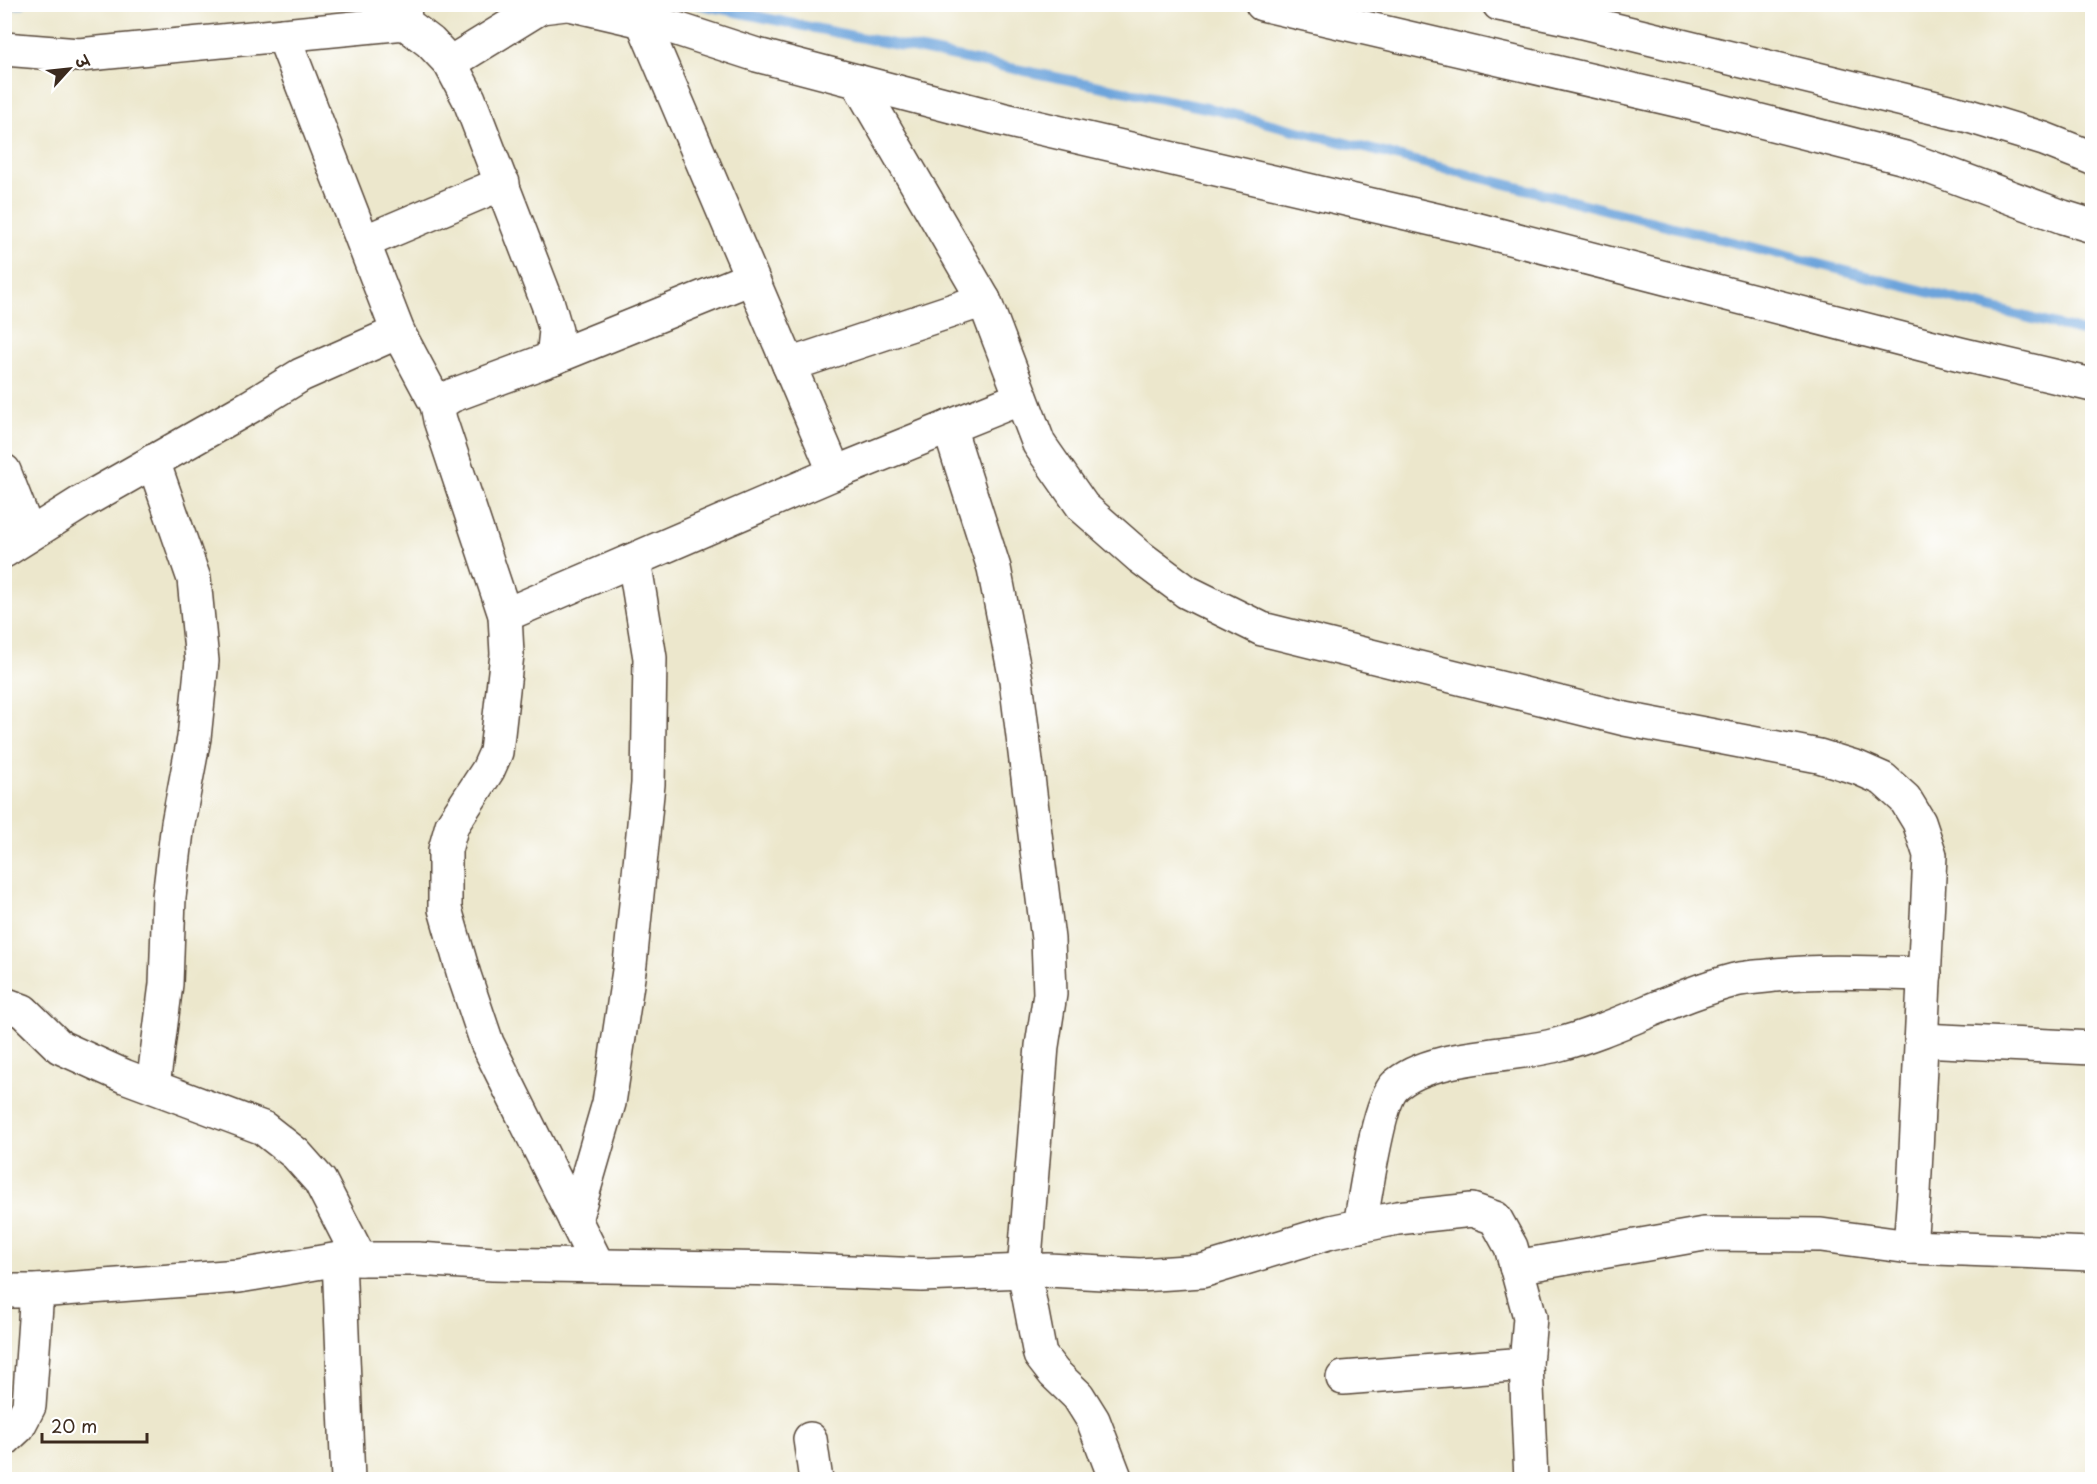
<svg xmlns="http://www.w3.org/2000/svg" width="2097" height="1484" viewBox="0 0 2097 1484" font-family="'Playpen Sans','Playpen Sans Deva',sans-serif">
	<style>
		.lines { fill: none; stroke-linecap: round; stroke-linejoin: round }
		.stream { stroke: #6da4db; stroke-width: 10 }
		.minor-casing { stroke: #564638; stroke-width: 36 }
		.minor { stroke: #fff; stroke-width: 33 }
	</style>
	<rect width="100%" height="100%" fill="#fff"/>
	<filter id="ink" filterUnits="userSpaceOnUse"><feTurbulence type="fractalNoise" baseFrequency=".0167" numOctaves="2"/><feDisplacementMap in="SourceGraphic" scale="12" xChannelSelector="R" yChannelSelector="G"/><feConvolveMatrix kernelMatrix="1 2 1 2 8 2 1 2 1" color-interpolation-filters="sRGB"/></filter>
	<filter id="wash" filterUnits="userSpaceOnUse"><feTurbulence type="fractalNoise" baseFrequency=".008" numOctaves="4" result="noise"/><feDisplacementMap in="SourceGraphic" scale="24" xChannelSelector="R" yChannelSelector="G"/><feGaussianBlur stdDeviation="1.35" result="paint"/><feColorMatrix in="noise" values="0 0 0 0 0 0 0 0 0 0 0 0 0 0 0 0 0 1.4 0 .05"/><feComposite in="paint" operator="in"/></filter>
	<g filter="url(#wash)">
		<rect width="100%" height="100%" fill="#ece7cc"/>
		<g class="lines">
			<!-- stream -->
			<g class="stream">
				<path d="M697,4L1216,110L2092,334"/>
				<path d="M4,5L21,4"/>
			</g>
		</g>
	</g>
	<g filter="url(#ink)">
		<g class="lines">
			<!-- minor casing -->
			<g class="minor-casing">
				<g id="minor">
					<path d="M404,4L405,23L430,42L450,63L469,99L548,304L556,331L553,358L451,396L437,405L440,420L505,615L507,654L496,752L488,770L452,825L445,850V909L464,975L487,1043L598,1266"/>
					<path d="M569,4L677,29L757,55L1001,119L1475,229L1960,354L2092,385"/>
					<path d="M1262,4L1706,107L1905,158L2063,217L2092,226"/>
					<path d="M1499,4L1562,17L1969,116L2044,139L2092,158"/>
					<path d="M642,20L835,473"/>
					<path d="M283,35L398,332L437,405"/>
					<path d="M4,49L79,55L405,23"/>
					<path d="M450,63L541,7L566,4"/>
					<path d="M857,81L984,300L1039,444L1083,507L1140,557L1187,592L1262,629L1625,719L1819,756L1858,768L1883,779L1905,799L1919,822L1930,855L1914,1193L1910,1247"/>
					<path d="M364,242L503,183"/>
					<path d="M553,358L751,278"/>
					<path d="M789,365L984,300"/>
					<path d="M949,427L994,568L1016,680L1048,939L1050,994L1042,1046L1024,1271L1040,1355L1054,1373L1078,1396L1093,1420L1116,1480"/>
					<path d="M4,471L29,535"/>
					<path d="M4,551L82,502L251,406L301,375L398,332"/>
					<path d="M505,615L835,473L1021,398"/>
					<path d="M4,1004L23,1011L60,1047L124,1076L263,1128L296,1154L320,1181L360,1259"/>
					<path d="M1921,1040L2092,1048"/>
					<path d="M153,1086L166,984L169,897L178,823L194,738L202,661L194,579L153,461"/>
					<path d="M575,1220L609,1103L630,964L648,784L650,658L634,560"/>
					<path d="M1360,1226C1365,1198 1378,1102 1395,1086C1429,1054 1512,1057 1556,1045C1618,1029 1673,996 1735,980C1748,977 1762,977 1775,975C1825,970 1875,973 1925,974"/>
					<path d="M339,1259L348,1480"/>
					<path d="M1516,1267L1704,1234L1821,1235L1910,1247L2092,1254"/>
					<path d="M4,1291H37L239,1276L339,1259H418L493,1264L779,1269L922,1275L1048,1270L1140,1275L1202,1271L1331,1232L1397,1218L1472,1210L1495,1218L1511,1247L1530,1317L1526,1364L1531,1480"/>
					<path d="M1343,1378L1526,1364"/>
					<path d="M810,1439L816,1480"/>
					<path d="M4,1440L18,1427L29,1406L37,1291"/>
				</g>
			</g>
			<!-- minor -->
			<use href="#minor" class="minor"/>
		</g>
	</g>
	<!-- margin -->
	<rect width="2097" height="1484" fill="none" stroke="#fff" stroke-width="24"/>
	<!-- north arrow -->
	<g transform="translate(69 69) rotate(63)" stroke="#ffffff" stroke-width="4.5" paint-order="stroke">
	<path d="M0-4.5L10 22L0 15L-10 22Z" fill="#3b2a1e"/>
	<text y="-9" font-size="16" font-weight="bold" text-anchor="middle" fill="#3b2a1e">उ</text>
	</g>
	<!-- scale -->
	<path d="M42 1433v9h105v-9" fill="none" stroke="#3b2a1e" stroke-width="3"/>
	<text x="51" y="1433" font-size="18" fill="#3b2a1e" stroke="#ffffff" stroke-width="4.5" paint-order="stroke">20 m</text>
</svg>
